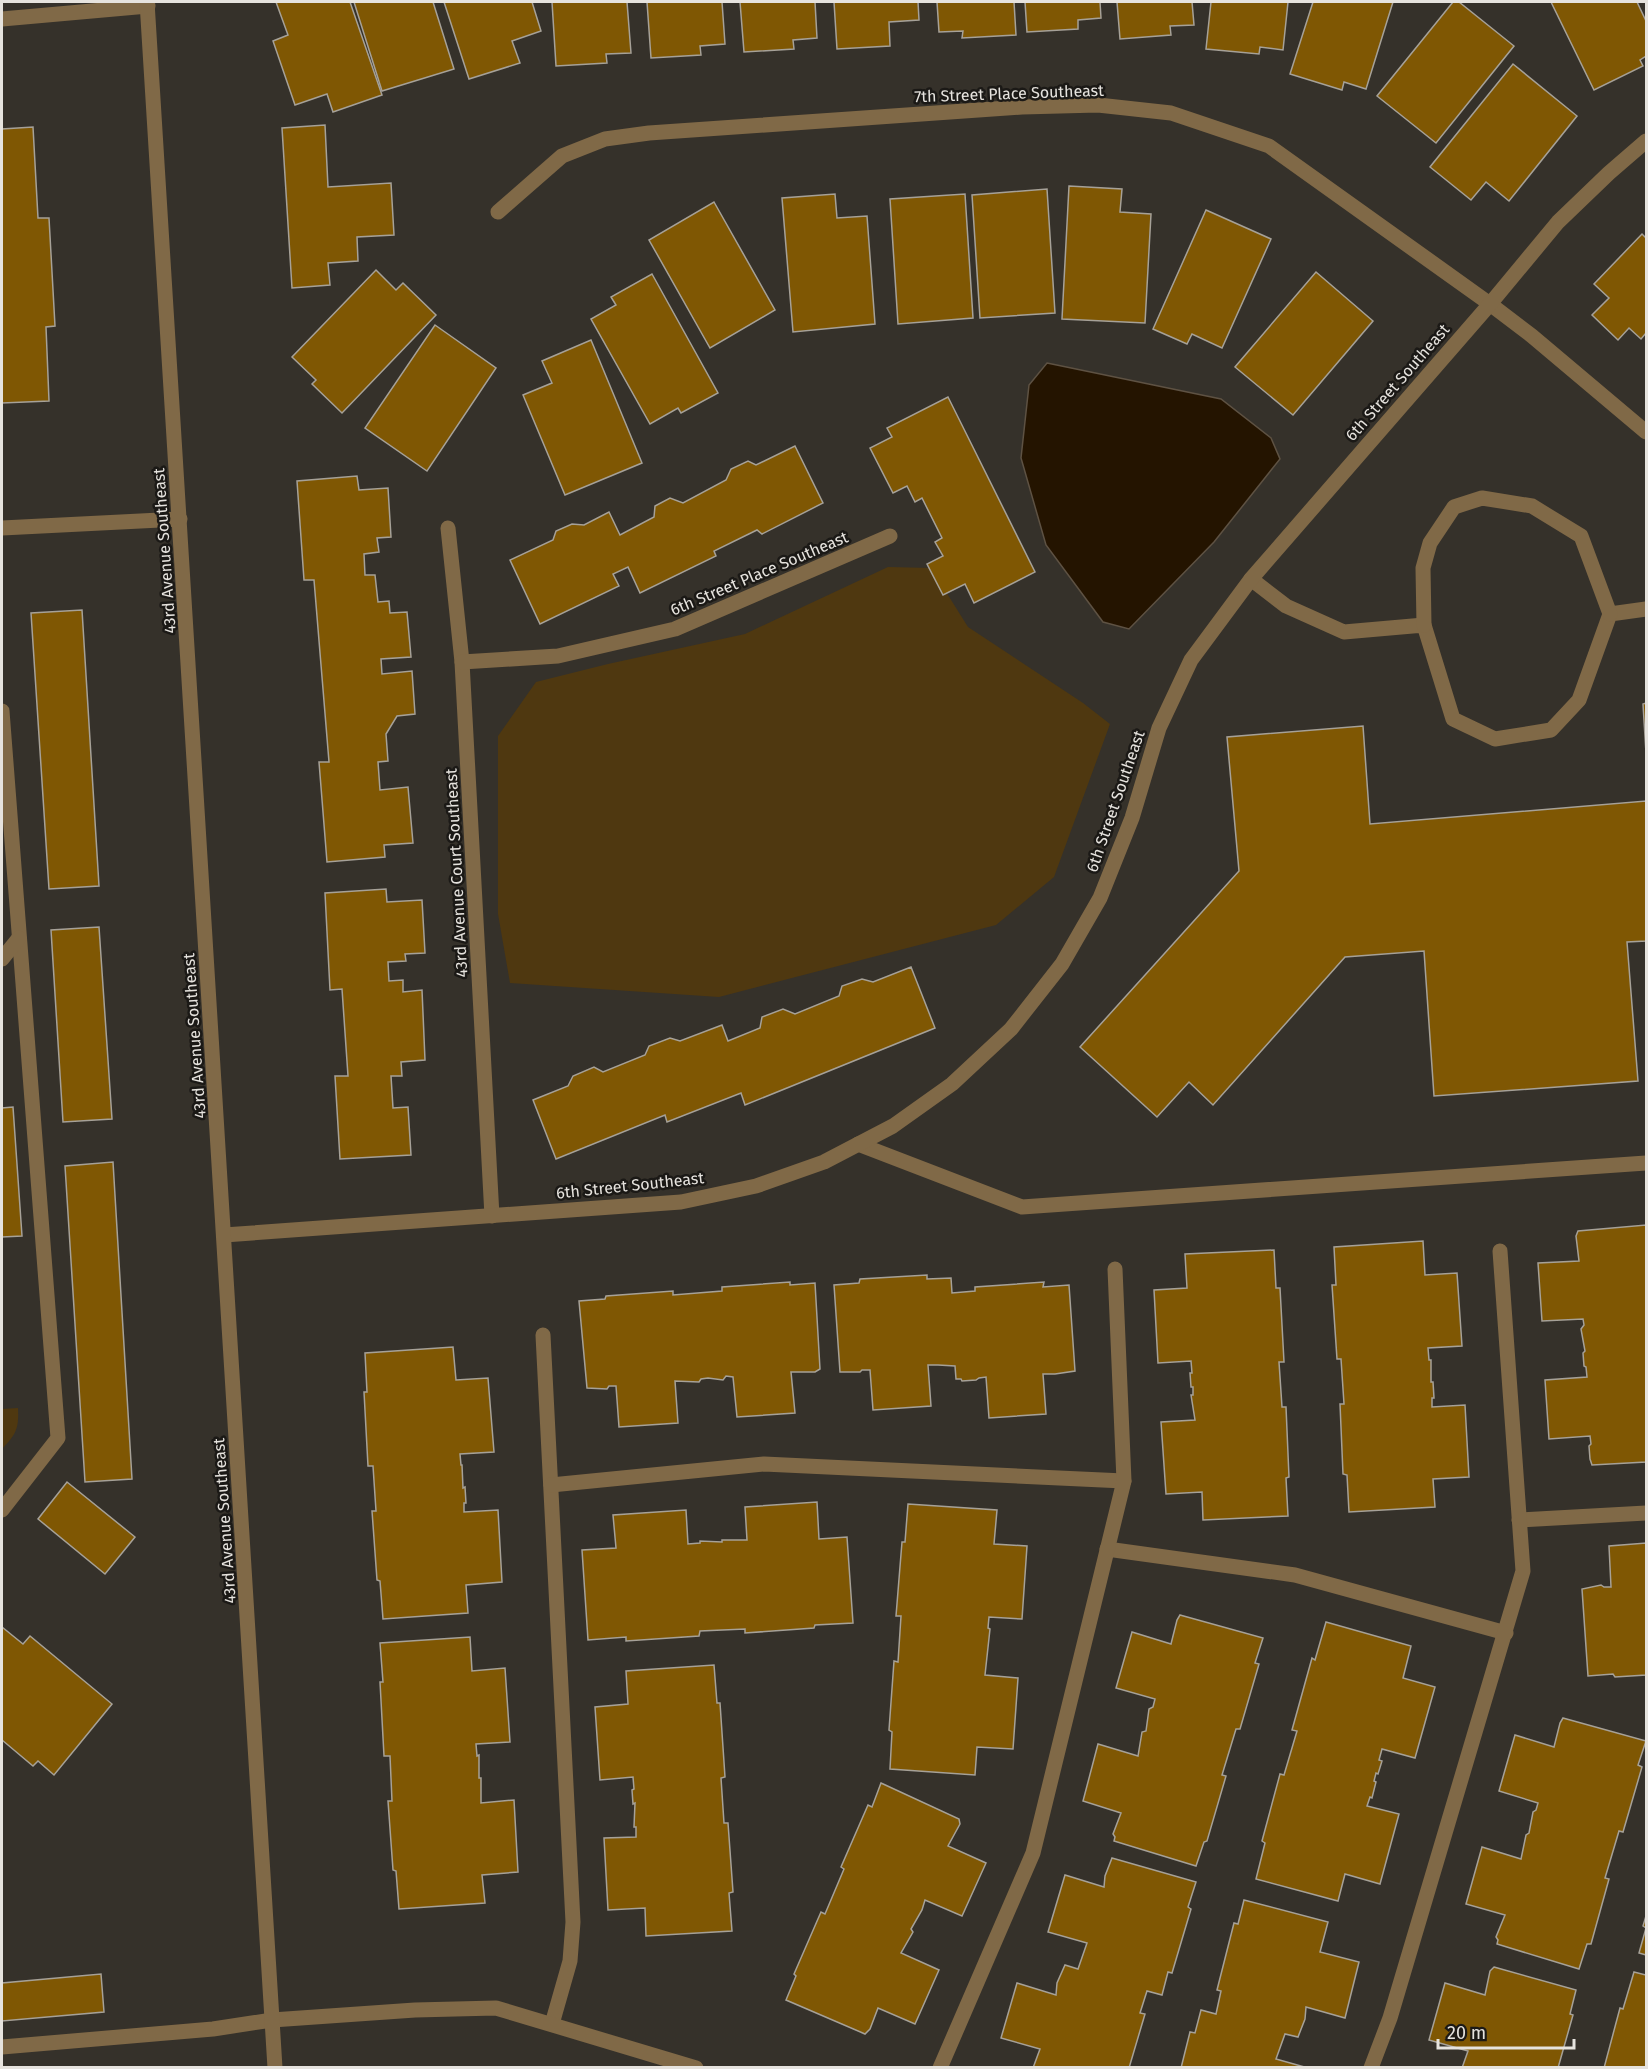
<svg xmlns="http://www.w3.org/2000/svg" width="1648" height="2069" viewBox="0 0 1648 2069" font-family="'Fira Sans',sans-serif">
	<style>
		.green { fill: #4f3810 }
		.water { fill: #241400; stroke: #5e5243; stroke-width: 1.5 }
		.building { fill: #7f5703; stroke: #a6a198; stroke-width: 1.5 }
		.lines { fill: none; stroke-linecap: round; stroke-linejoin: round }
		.service { stroke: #806947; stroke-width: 15 }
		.minor { stroke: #806947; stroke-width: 15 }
		.tertiary { stroke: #806947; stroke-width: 15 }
		.labels { text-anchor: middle; stroke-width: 5; stroke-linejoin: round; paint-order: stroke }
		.street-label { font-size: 16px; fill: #e6e3de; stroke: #1b1916 }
	</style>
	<rect width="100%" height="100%" fill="#35312a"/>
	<!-- green -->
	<g class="green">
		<path d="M888,567L931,568L968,627L1083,703L1110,724L1054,877L996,925L719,997L510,983L498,914V736L536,682L608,664L745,634Z"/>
		<path d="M18,1408C19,1429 16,1434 2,1449V1409Z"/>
	</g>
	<!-- water -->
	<path class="water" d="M1047,363L1221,399L1271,438L1280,459L1214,542L1129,629L1103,622L1046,545L1021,458L1029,385Z"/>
	<!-- building -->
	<g class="building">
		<path d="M276,2H350L382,95L333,112L327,94L295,105L273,41L288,35Z"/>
		<path d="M354,2H433L454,69L382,91Z"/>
		<path d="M444,2H532L541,31L512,41L520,63L469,79Z"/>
		<path d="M552,2H627L631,53L606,54L607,63L556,66Z"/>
		<path d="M647,2H722L725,44L700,46L701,55L651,58Z"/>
		<path d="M740,2H815L817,38L793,40L794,49L744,52Z"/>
		<path d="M834,2H918L919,20L889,22L890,46L837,49Z"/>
		<path d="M937,2H1014L1016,35L962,38L963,31L939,32Z"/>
		<path d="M1025,2H1100L1101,18L1078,20V29L1027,32Z"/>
		<path d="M1117,2H1192L1194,25L1170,26L1171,35L1120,39Z"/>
		<path d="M1211,2H1288L1283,50L1260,47L1259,54L1206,49Z"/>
		<path d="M1313,2H1393L1366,89L1344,82L1342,90L1290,74Z"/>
		<path d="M1453,2H1459L1514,46L1436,143L1377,96Z"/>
		<path d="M1551,2H1637L1646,21V56L1640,60L1643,66L1594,90Z"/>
		<path d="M1513,64L1577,116L1509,201L1486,182L1471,200L1430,167Z"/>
		<path d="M325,125L328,187L391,183L394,235L357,237L358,261L328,263L330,285L292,288L282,128Z"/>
		<path d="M33,127L38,218H49L55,326L46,327L49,401L2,403V129Z"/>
		<path d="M1069,186L1122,189L1120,212L1151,214L1145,323L1062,319Z"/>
		<path d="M1047,189L1055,313L980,318L972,195Z"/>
		<path d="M835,194L837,218L867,216L875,324L793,332L782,198Z"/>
		<path d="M965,194L973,318L898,324L890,199Z"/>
		<path d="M714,202L775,310L710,348L649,240Z"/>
		<path d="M1206,210L1271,239L1222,348L1192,334L1187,344L1153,329Z"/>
		<path d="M1642,234L1646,238V333L1641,339L1629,328L1618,340L1592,315L1609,298L1594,284Z"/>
		<path d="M376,270L396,290L403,283L436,315L342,413L312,384L316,380L292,357Z"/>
		<path d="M1316,272L1373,321L1293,415L1235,367Z"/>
		<path d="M652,274L718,393L681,413L678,408L650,424L591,319L616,305L611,297Z"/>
		<path d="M435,325L496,368L427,471L365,428Z"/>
		<path d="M591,340L642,463L565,495L523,395L552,383L542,361Z"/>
		<path d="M948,397L1035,572L974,603L965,584L943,595L927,564L943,556L935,542L942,538L922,498L915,502L907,486L893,493L870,448L892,437L887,428Z"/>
		<path d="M795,446L823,503L762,534L757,530L714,551L716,556L640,593L628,567L613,574L619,586L540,624L510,560L553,540L556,531L572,524L584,525L609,512L620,535L654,517L655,506L670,498L683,503L726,480L731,469L748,461L756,465Z"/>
		<path d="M357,476L359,490L388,488L391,537L377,538L379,552L364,554L365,575H375L378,602L389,601L390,613L407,612L411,657L381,659L382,674L412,671L415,714L397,716L386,734L388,761L378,762L380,790L408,787L413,843L384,845L385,857L327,862L319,762H329L314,580H304L297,481Z"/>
		<path d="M82,610L99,886L49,889L31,613Z"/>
		<path d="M1646,703V753L1643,704Z"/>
		<path d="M1363,726L1370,824L1646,801V941L1627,942L1638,1081L1434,1096L1424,951L1345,957L1213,1105L1189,1082L1157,1117L1080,1047L1239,871L1227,737Z"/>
		<path d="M386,889L387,902L422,900L425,953L405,954L406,961L388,962L389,981L403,980V992L422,990L425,1060L401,1062L402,1076H391L393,1108L408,1107L411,1155L340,1159L335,1076H348L342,989L330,990L325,893Z"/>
		<path d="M99,927L112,1119L63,1122L51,930Z"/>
		<path d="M911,967L935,1028L745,1105L741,1093L667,1122L665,1115L556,1159L533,1100L568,1086L573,1076L594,1067L603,1072L645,1055L649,1046L670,1038L680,1041L722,1025L728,1041L760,1028L762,1017L783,1009L795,1014L839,996L842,986L862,979L873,982Z"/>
		<path d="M13,1107L22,1236L2,1237V1108Z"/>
		<path d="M113,1162L132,1479L85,1482L65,1166Z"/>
		<path d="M1646,1225V1462L1592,1465L1590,1459L1589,1446L1591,1444L1590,1436L1549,1439L1545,1380L1587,1377L1586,1367L1584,1366L1583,1353L1585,1351L1581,1329L1584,1325L1583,1319L1542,1321L1538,1263L1579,1261L1576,1236L1578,1231Z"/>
		<path d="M1423,1241L1425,1275L1457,1273L1462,1346L1428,1348L1429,1360H1431V1382H1433L1434,1398H1432V1407L1465,1405L1469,1477L1433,1479L1435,1507L1349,1512L1347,1475L1343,1474L1340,1404H1344L1341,1359H1337L1332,1285H1336L1334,1247Z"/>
		<path d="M1274,1250L1276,1288H1280L1284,1362H1279L1282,1407H1286L1289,1477L1286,1478L1288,1516L1203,1520L1202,1492L1166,1494L1161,1422L1195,1420L1191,1395H1193V1387H1191L1190,1373H1192L1191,1361L1158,1363L1154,1290L1187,1288L1185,1254Z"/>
		<path d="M927,1275V1279L951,1278L952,1293L975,1291V1287L1044,1282L1043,1287L1069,1285L1075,1371L1055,1374H1043L1046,1414L989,1418L986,1377L979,1378L976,1380L962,1381L961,1379H956L955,1366L938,1365H928L931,1406L873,1410L870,1370H862L860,1372H840L834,1285L859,1283L860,1279Z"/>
		<path d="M790,1282V1285L815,1283L820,1369L815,1372H791L795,1413L737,1417L733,1377L726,1376L723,1380L708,1378L701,1379L699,1382L675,1381L678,1423L619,1427L616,1386H609L607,1389L587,1388L579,1301L605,1299L606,1296L673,1291V1295L722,1291V1287Z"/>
		<path d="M453,1347L456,1380L488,1378L494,1452L460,1454L461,1465H462L463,1488L465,1487L466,1503H464V1512L498,1510L502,1582L466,1585L468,1613L383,1619L380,1581L377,1580L372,1511H376L373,1466H368L364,1392H367L365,1353Z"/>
		<path d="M67,1482L135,1537L105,1574L38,1519Z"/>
		<path d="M817,1502L819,1539L847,1537L853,1623L815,1625L814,1628L745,1633V1629L700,1631L699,1636L626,1641V1637L588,1640L582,1550L616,1548L613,1515L686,1510L688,1544L700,1543V1541L722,1542V1540H747L745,1507Z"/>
		<path d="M908,1504L997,1510L994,1544L1027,1546L1022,1619L989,1617L988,1628L990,1629L985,1675L1018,1678L1013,1749L977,1747L975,1775L890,1769L892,1732L889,1730L894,1661L898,1662L901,1616H896L902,1542H905Z"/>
		<path d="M1646,1543V1675L1615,1677L1613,1674L1588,1676L1582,1589L1601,1585L1604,1587H1611L1609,1546Z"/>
		<path d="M1180,1615L1263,1638L1255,1663L1259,1664L1240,1729H1236L1222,1775L1226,1776L1207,1841L1204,1842L1196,1866L1114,1841L1115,1837L1113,1834L1121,1813L1083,1801L1098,1744L1138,1756L1142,1732L1146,1731L1149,1709L1153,1707L1155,1699L1116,1688L1132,1632L1171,1644L1177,1620Z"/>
		<path d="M1326,1622L1411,1646L1403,1678L1435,1687L1415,1758L1382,1749L1379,1760L1382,1761L1378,1774L1376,1773L1374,1781L1376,1782L1372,1798L1370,1797L1367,1806L1399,1814L1380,1884L1345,1874L1338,1901L1256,1879L1265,1843L1262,1841L1280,1774L1284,1775L1297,1731L1292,1730L1312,1658L1315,1660Z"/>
		<path d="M2,1627L23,1644L30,1636L112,1704L54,1775L38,1761L33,1766L2,1740Z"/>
		<path d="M470,1637L472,1671L505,1668L510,1742L476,1744L477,1756L479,1755V1778H481V1803L514,1800L518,1872L482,1875L485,1903L399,1909L396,1871L393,1870L388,1801H392L390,1756H384L380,1682H383L380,1643Z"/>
		<path d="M714,1665L717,1703H720L725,1777L721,1778L724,1823H728L733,1892L729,1893L732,1931L646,1936L645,1908L608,1910L604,1838L636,1837V1827H634L635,1803L633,1804L632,1790L634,1789L633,1777L600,1780L595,1707L628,1704L626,1671Z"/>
		<path d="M1563,1718L1646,1741L1638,1765L1642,1767L1623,1832L1619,1831L1605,1878L1609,1879L1591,1944H1587L1579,1969L1497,1944L1498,1940L1496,1937L1505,1915L1466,1904L1482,1847L1521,1859L1526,1835L1529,1833L1533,1812L1536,1810L1538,1803L1499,1791L1515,1735L1554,1747L1560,1723Z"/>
		<path d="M881,1783L959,1819L960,1824L948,1846L986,1863L962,1916L925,1900L922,1910L911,1929L913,1932L901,1953L939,1970L915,2024L878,2008L870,2029L865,2034L786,2000L796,1976L794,1974L821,1912L825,1914L844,1869L841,1867L868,1805L872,1807Z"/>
		<path d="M1112,1858L1196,1882L1188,1907L1191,1909L1172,1973L1168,1972L1162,1995L1147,1991L1140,2013L1145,2014L1129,2068H1033L1040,2049L1001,2038L1017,1983L1056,1995L1057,1983L1065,1965L1078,1969L1087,1943L1048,1932L1065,1875L1104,1887L1105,1876Z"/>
		<path d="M1244,1900L1328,1922L1320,1952L1359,1962L1345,2018L1306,2007L1305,2019L1298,2037L1285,2034L1276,2059L1308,2068H1181L1190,2032L1195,2033L1201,2010L1216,2014L1221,1991L1217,1990L1234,1923L1238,1924Z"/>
		<path d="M1646,1916V1955L1639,1953L1646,1928L1643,1926Z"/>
		<path d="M1494,1967L1576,1990L1570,2014L1573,2015L1558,2068H1462L1468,2051L1429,2040L1445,1983L1485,1995L1490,1971Z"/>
		<path d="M1634,1972L1646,1975V2068H1604L1620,2008L1623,2009Z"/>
		<path d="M101,1974L104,2012L2,2021V1983Z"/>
	</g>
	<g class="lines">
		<!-- service -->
		<g class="service">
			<path d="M2,19L148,6"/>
			<path d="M2,528L180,519"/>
			<path d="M2,711L58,1438L2,1510"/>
			<path d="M2,959L19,938"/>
			<path d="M858,1144L1022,1207L1646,1163"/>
			<path d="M2,2047L213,2029L272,2020"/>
		</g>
		<!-- minor -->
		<g class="minor">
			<path d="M498,212L562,156L605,139L649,133L1022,107L1098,105L1171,113L1269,146L1490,304L1532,336L1646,432"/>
			<path d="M448,528L462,662L492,1216"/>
			<path d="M1251,579L1286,606L1344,632L1424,625L1453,719L1495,739L1551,730L1579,700L1610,614L1646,609"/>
			<path d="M1424,625L1423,568L1430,543L1454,507L1482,498L1532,506L1581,536L1610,614"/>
			<path d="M462,662L558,656L675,629L890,536"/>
			<path d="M224,1235L681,1202L756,1186L824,1162L893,1126L952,1084L1011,1029L1062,964L1100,898L1132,818L1159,728L1191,660L1251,579L1490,304L1558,222L1609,173L1646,141"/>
			<path d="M543,1335L573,1922L570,1961L552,2024"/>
			<path d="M551,1485L764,1464L1124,1481"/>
			<path d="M1519,1520L1646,1513"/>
			<path d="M1107,1549L1295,1575L1506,1633"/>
			<path d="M272,2020L415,2010L496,2008L696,2068"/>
			<path d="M940,2068L1033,1853L1124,1481L1115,1269"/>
			<path d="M1371,2068L1390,2018L1523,1571L1500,1251"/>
		</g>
		<!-- tertiary -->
		<path class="tertiary" d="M147,2L275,2068"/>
	</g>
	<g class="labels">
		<!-- street labels -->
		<g class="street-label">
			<text transform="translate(1009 93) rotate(-2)" y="6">7th Street Place Southeast</text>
			<text transform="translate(1397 382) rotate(-49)" y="6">6th Street Southeast</text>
			<text transform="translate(164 551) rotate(-94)" y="6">43rd Avenue Southeast</text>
			<text transform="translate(759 573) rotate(-23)" y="6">6th Street Place Southeast</text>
			<text transform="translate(1115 801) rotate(-71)" y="6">6th Street Southeast</text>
			<text transform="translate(456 873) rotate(-93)" y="6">43rd Avenue Court Southeast</text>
			<text transform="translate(194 1036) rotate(-94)" y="6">43rd Avenue Southeast</text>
			<text transform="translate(630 1185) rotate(-6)" y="6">6th Street Southeast</text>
			<text transform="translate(224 1521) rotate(-94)" y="6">43rd Avenue Southeast</text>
		</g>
	</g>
	<!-- border -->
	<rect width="1648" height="2069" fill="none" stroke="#e6e3de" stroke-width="6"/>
	<!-- scale -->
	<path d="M1438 2039v9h136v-9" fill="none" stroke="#e6e3de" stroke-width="3"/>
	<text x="1447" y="2039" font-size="18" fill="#e6e3de" stroke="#1b1916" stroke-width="4.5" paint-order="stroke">20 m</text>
</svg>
